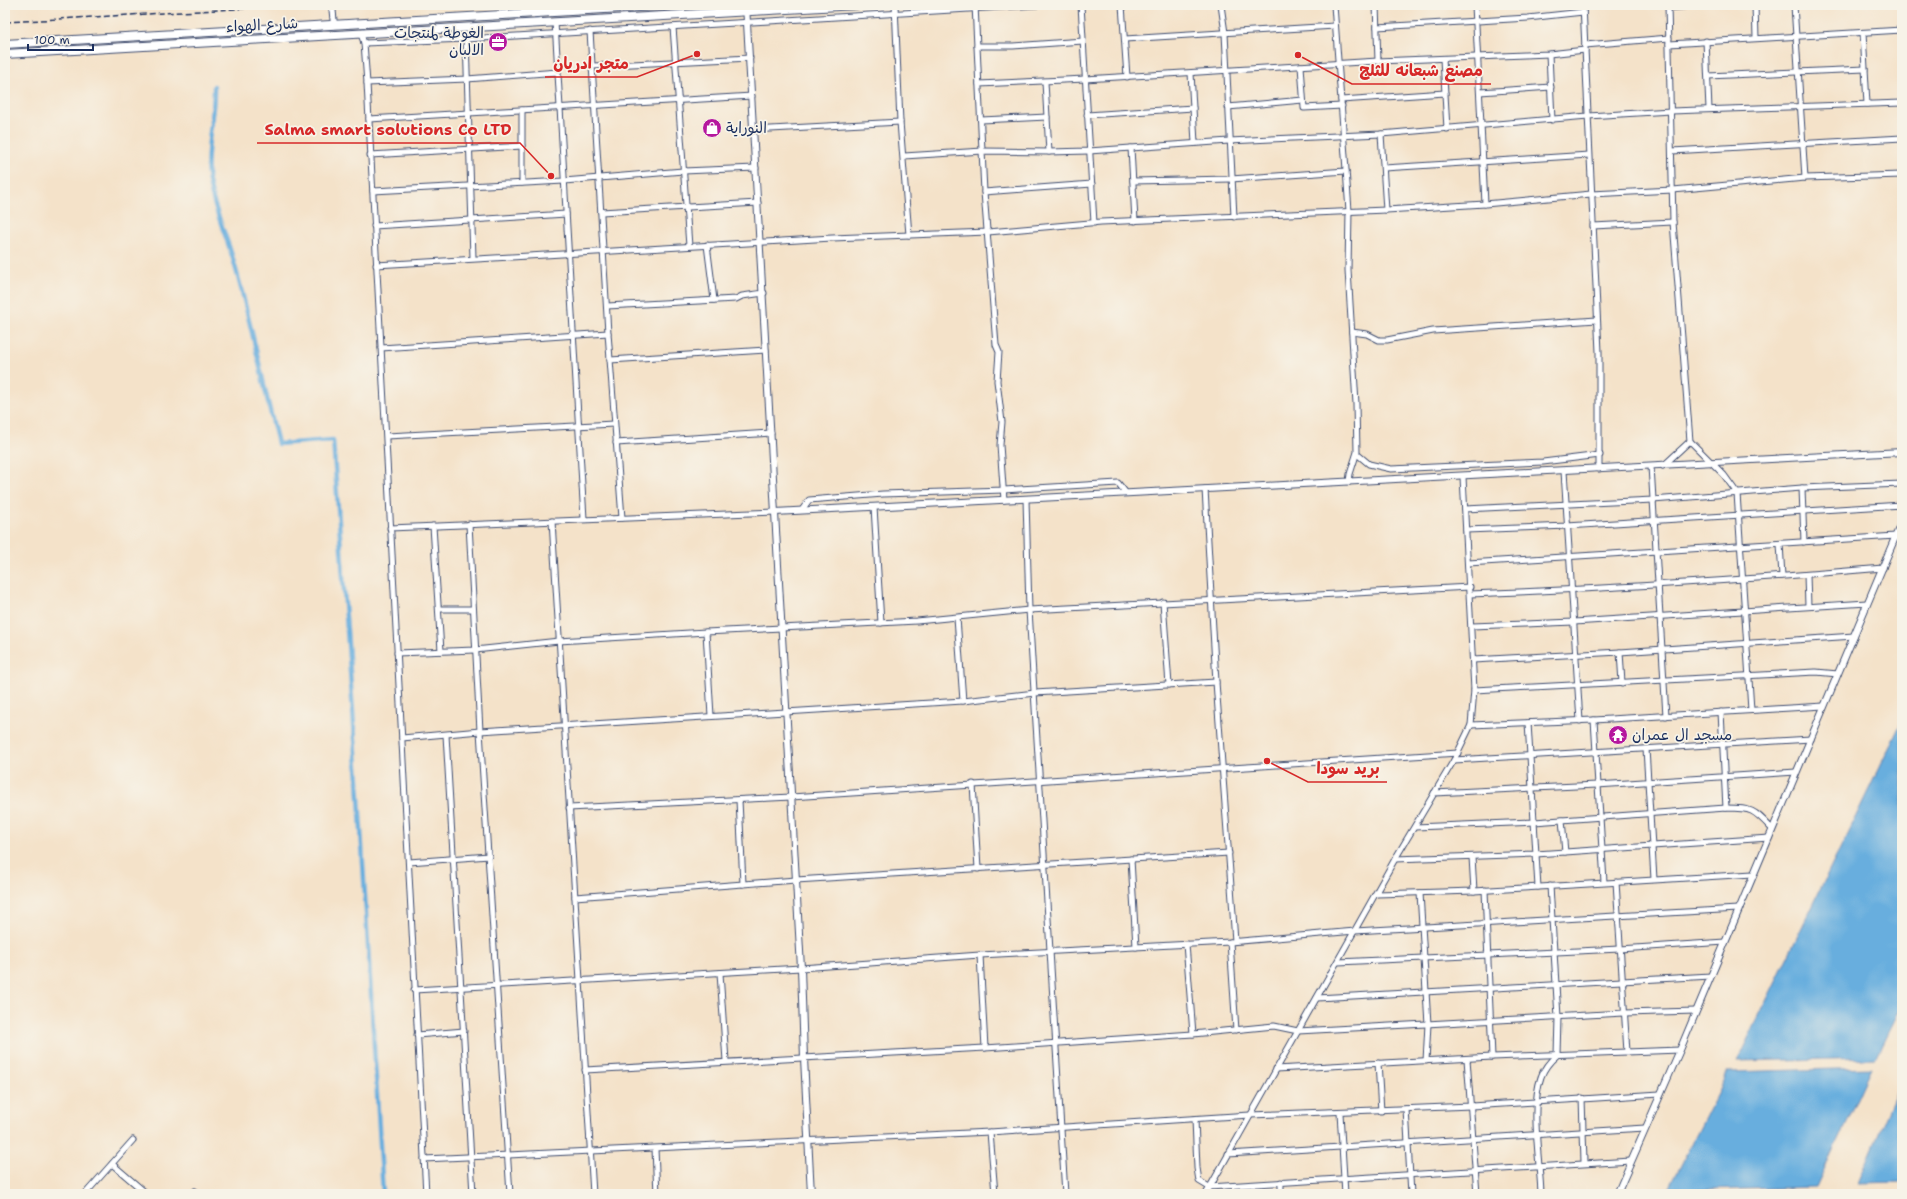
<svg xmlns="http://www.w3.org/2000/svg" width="1907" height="1199" viewBox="0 0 1907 1199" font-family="'Shantell Sans','Playpen Sans Arabic',sans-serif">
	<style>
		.water { fill: #68aede; stroke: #426e9e }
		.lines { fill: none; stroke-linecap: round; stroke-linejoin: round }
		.canal { stroke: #68aede; stroke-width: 4.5 }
		.minor-casing { stroke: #3c4a6e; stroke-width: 7 }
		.tertiary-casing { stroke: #3c4a6e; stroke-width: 8 }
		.trunk-casing { stroke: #3c4a6e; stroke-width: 10 }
		.minor { stroke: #fff; stroke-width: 5 }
		.tertiary { stroke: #fff; stroke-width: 6 }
		.trunk { stroke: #fff; stroke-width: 8 }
		.rail { stroke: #1b2f5e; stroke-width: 1.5; stroke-dasharray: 6 3; stroke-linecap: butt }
		.labels { text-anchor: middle; stroke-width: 3.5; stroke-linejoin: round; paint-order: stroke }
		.street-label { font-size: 15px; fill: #1b2f5e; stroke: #f7f3e8 }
		.poi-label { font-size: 15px; fill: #1b2f5e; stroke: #f7f3e8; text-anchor: start }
		.leader { fill: none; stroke: #d62828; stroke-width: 1.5 }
		.callout-dot { fill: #d62828; stroke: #f7f3e8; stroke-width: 1.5 }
		.callout-label { font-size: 16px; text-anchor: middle; font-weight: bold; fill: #d62828; stroke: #f7f3e8; stroke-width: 3.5; stroke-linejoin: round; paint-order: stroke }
	</style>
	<rect width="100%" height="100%" fill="#f7f3e8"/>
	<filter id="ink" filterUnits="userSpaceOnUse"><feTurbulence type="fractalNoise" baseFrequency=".025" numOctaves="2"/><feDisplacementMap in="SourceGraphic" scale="8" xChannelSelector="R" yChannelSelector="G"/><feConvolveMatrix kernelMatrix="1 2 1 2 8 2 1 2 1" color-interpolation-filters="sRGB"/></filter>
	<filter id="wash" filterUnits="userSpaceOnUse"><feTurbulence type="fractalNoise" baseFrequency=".012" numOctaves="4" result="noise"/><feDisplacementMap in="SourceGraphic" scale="16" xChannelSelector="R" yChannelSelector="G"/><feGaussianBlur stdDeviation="0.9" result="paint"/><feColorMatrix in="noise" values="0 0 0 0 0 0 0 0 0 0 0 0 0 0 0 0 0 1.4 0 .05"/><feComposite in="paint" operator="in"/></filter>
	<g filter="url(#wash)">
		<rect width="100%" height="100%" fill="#f4e2c9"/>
		<!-- water -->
		<g class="water">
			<path d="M1902,721V1005L1876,1058L1737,1061Z"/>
			<path d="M1871,1068L1816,1187L1668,1191L1728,1072Z"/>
			<path d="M1902,1079V1182L1858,1183Z"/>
		</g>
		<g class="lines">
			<!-- canal -->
			<path class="canal" d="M214,86C215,115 205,145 208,174C211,203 225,231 233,259C250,317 262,380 277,439L278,444L333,440L358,780L383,1194"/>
		</g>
	</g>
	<g filter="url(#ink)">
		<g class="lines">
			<!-- minor casing -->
			<g class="minor-casing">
				<g id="minor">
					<path d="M895,5L900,122L909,235"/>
					<path d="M975,5L984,192L996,345L999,352L997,381L1002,422L1000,445L1004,500"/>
					<path d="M1081,5L1094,223"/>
					<path d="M1122,5L1127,77"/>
					<path d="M1221,5L1225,33L1234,217"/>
					<path d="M1334,5L1349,211L1348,270L1356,404L1357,452L1350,474L1349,482"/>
					<path d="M1376,5L1378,61"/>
					<path d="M1475,5L1485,204"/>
					<path d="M1583,5L1599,352V469"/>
					<path d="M1668,5L1673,222L1690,441L1724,475L1737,493L1751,710"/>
					<path d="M1755,5L1756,38"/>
					<path d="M1794,5L1805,178"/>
					<path d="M1668,8L1704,5"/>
					<path d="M555,22L584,519"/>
					<path d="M673,27L689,246"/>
					<path d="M1377,27L1528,18L1583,12"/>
					<path d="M590,31L608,333L622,518"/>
					<path d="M1863,33L1867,104"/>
					<path d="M361,34L364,43L367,83C387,453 406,824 426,1194"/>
					<path d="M466,39L473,258"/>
					<path d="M1125,39L1335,26"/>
					<path d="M1706,41L1709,109"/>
					<path d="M364,43L466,39L1037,5"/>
					<path d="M1669,44L1902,30"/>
					<path d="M1585,45L1669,38"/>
					<path d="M977,46H1013L1083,41"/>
					<path d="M1549,54L1552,120"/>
					<path d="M1443,59L1447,129"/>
					<path d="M593,66L750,58"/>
					<path d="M1301,66L1304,108L1342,106"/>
					<path d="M1191,73L1195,143"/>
					<path d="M1708,76L1865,69"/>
					<path d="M1045,82L1049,152"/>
					<path d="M367,83L467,79L558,72"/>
					<path d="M979,84L1085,79L1378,61L1549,54L1585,50"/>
					<path d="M1480,92L1551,87"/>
					<path d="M1341,100L1445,93"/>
					<path d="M1228,107L1303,100"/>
					<path d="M522,110V183"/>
					<path d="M1087,115L1193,108"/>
					<path d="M369,119L752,96"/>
					<path d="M981,120L1047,117"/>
					<path d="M754,130L900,122"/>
					<path d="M1381,134L1386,210"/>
					<path d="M1131,148L1135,221"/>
					<path d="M1672,151L1902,138"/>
					<path d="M370,155L522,146"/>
					<path d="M904,156L983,151L1049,152L1089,151L1229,141L1381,134L1588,116L1671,111L1902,103"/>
					<path d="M1384,168L1589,155"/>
					<path d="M1133,181L1231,179L1346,171"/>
					<path d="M373,191L564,181L683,171L756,168"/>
					<path d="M984,192L1092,184"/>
					<path d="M601,212L758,203"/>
					<path d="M374,226L566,214"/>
					<path d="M1593,226L1673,222"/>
					<path d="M707,245L714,300"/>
					<path d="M376,265L832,238L988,232L1101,222L1386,210L1485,204L1591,194L1673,190L1805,178L1902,175"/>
					<path d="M607,306L736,299L742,296L764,293"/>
					<path d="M1352,332L1367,334L1379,340H1387L1433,331L1597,320"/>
					<path d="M381,348L608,333"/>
					<path d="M610,360L766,350"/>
					<path d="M387,436L614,424"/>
					<path d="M616,443L771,433"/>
					<path d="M1357,454L1369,464L1391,469L1543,462L1600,455"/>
					<path d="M1651,466L1666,716"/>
					<path d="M1663,466L1690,441"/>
					<path d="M1564,471L1580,721"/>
					<path d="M1802,488L1804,542"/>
					<path d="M1205,489L1216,682L1235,941"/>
					<path d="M1026,499L1029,610L1065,1194"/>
					<path d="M874,507L881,623"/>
					<path d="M1465,509L1653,500L1802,488L1902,484"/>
					<path d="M802,510L809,500L883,494L1004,490L1118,483L1126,493"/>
					<path d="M552,521L593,1194"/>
					<path d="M469,524L480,731L510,1194"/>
					<path d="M433,526L441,651"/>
					<path d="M390,528L775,512"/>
					<path d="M1466,530L1567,526L1902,505"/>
					<path d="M1780,544L1782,576"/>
					<path d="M1468,563L1896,536"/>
					<path d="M1807,575L1808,606"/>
					<path d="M1470,594C1608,589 1745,580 1883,568"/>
					<path d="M1163,602L1169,685"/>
					<path d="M439,609H473"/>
					<path d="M957,618L963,701"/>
					<path d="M1472,626L1574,622L1867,603"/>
					<path d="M706,632L711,716"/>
					<path d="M1620,652L1622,683"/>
					<path d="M397,653L475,650L559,641L706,632L917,621L1029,610L1470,587"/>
					<path d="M1473,660L1620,652L1854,636"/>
					<path d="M1474,690L1816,672L1838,674"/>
					<path d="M1721,712L1726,808"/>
					<path d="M1594,720L1604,882"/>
					<path d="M1528,723L1538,887"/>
					<path d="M1471,725L1594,720L1824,706"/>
					<path d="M446,735L473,1194"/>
					<path d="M402,738L480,731L963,701L1035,693L1216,682"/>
					<path d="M1646,749L1654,879"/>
					<path d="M1454,760L1811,739"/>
					<path d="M973,784L978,869"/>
					<path d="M1434,793L1597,785L1796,772"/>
					<path d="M739,800L743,884"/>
					<path d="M569,808L791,797L1458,753"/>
					<path d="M1562,820L1565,852"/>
					<path d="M1415,827L1534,822L1726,808C1753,808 1754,810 1772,829"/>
					<path d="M1472,857L1474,891"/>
					<path d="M1131,859L1136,947"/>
					<path d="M1395,859L1536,854L1769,838"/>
					<path d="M409,862L489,856"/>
					<path d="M1616,882L1627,1052"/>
					<path d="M1485,890L1492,1057"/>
					<path d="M1420,893L1428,1024L1426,1061"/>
					<path d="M1377,894L1474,891L1753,874"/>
					<path d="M575,897L796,880L1229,853"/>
					<path d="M1230,942L1236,1030"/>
					<path d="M1186,944L1193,1034"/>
					<path d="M980,955L985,1048"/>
					<path d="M1338,962L1620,949L1725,942"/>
					<path d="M720,973L726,1061"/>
					<path d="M414,990L801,968L980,955L1230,942L1355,931L1738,909"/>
					<path d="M1317,998L1711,976"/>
					<path d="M417,1035L464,1031"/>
					<path d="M1467,1059L1477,1194"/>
					<path d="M1378,1063L1381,1111"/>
					<path d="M1276,1069L1492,1057L1680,1050"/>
					<path d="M585,1070L985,1048L1193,1034L1274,1026L1298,1031L1624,1013L1696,1011"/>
					<path d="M1582,1098L1584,1162"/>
					<path d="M1406,1109L1411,1194"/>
					<path d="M1340,1113L1345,1194"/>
					<path d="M1195,1119L1197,1168L1199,1181L1209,1187L1631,1161"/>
					<path d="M990,1132L995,1194"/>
					<path d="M655,1149L657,1194"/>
					<path d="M1228,1154L1645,1128"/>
					<path d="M424,1159L990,1132L1250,1115L1471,1106L1660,1094"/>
					<path d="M112,1164L147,1194"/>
					<path d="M1281,1182V1194"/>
					<path d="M85,1194L133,1140"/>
					<path d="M193,1194L195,1191"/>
					<path d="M1206,1194L1395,859L1454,760L1471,725L1474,690L1463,477"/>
					<path d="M1541,1194C1540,1161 1530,1107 1541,1077C1544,1068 1550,1061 1557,1055L1558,1017L1550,886"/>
				</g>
			</g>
			<!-- tertiary casing -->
			<g class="tertiary-casing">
				<g id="tertiary">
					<path d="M332,5L334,25"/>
					<path d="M746,5L801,968L804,1058L811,1194"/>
					<path d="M775,512L1902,452"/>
					<path d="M1617,1194L1680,1050L1902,521"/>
				</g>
			</g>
			<!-- trunk casing -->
			<g class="trunk-casing">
				<g id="trunk">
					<path d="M5,44L672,5"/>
					<path d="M5,54L856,5"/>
				</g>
			</g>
			<!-- minor -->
			<use href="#minor" class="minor"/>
			<!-- tertiary -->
			<use href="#tertiary" class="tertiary"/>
			<!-- trunk -->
			<use href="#trunk" class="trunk"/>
			<!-- rail -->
			<path class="rail" d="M5,22L306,5"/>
		</g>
	</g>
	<!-- icons -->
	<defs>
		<g id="office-disc" transform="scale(1)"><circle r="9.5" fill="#b5179e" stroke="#f7f3e8"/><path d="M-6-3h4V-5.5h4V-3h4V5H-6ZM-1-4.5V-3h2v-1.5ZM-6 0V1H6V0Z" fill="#fff"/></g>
		<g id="shop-disc" transform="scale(1)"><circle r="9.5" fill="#b5179e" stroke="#f7f3e8"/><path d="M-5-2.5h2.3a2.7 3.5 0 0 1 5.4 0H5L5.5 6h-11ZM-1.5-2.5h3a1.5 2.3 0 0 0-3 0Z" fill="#fff"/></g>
		<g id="temple-disc" transform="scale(1)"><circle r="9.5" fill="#b5179e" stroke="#f7f3e8"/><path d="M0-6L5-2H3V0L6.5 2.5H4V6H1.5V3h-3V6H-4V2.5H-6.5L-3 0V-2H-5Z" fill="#fff"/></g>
	</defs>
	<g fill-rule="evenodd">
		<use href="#office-disc" x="498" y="42"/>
		<use href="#shop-disc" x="712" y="128"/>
		<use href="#temple-disc" x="1618" y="735"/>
	</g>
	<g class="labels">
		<!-- street labels -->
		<g class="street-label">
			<text transform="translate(262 25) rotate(-3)" y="5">شارع الهواء</text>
		</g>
		<!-- poi labels -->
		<g class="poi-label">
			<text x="484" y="38" text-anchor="end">الغوطة لمنتجات<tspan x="484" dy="17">الالبان</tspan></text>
			<text x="726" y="133">النوراية</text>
			<text x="1632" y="740">مسجد ال عمران</text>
		</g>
	</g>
	<!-- callouts -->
	<path class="leader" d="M697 54L637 77H545M1298 55L1352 84H1491M551 176L520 143H257M1267 761L1308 782H1387"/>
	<g class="callout-dot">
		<circle cx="697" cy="54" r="4"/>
		<circle cx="1298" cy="55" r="4"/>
		<circle cx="551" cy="176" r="4"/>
		<circle cx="1267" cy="761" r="4"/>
	</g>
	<g class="callout-label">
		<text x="591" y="69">متجر ادريان</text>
		<text x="1421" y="76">مصنع شبعانه للثلج</text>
		<text x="388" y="135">Salma smart solutions Co LTD</text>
		<text x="1348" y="774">بريد سودا</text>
	</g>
	<!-- margin -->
	<rect width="1907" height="1199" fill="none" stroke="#f7f3e8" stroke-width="20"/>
	<!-- scale -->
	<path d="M28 44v6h65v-6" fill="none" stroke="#1b2f5e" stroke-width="2"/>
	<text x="34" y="44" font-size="12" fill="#1b2f5e" stroke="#f7f3e8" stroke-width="3" paint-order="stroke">100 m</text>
</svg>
